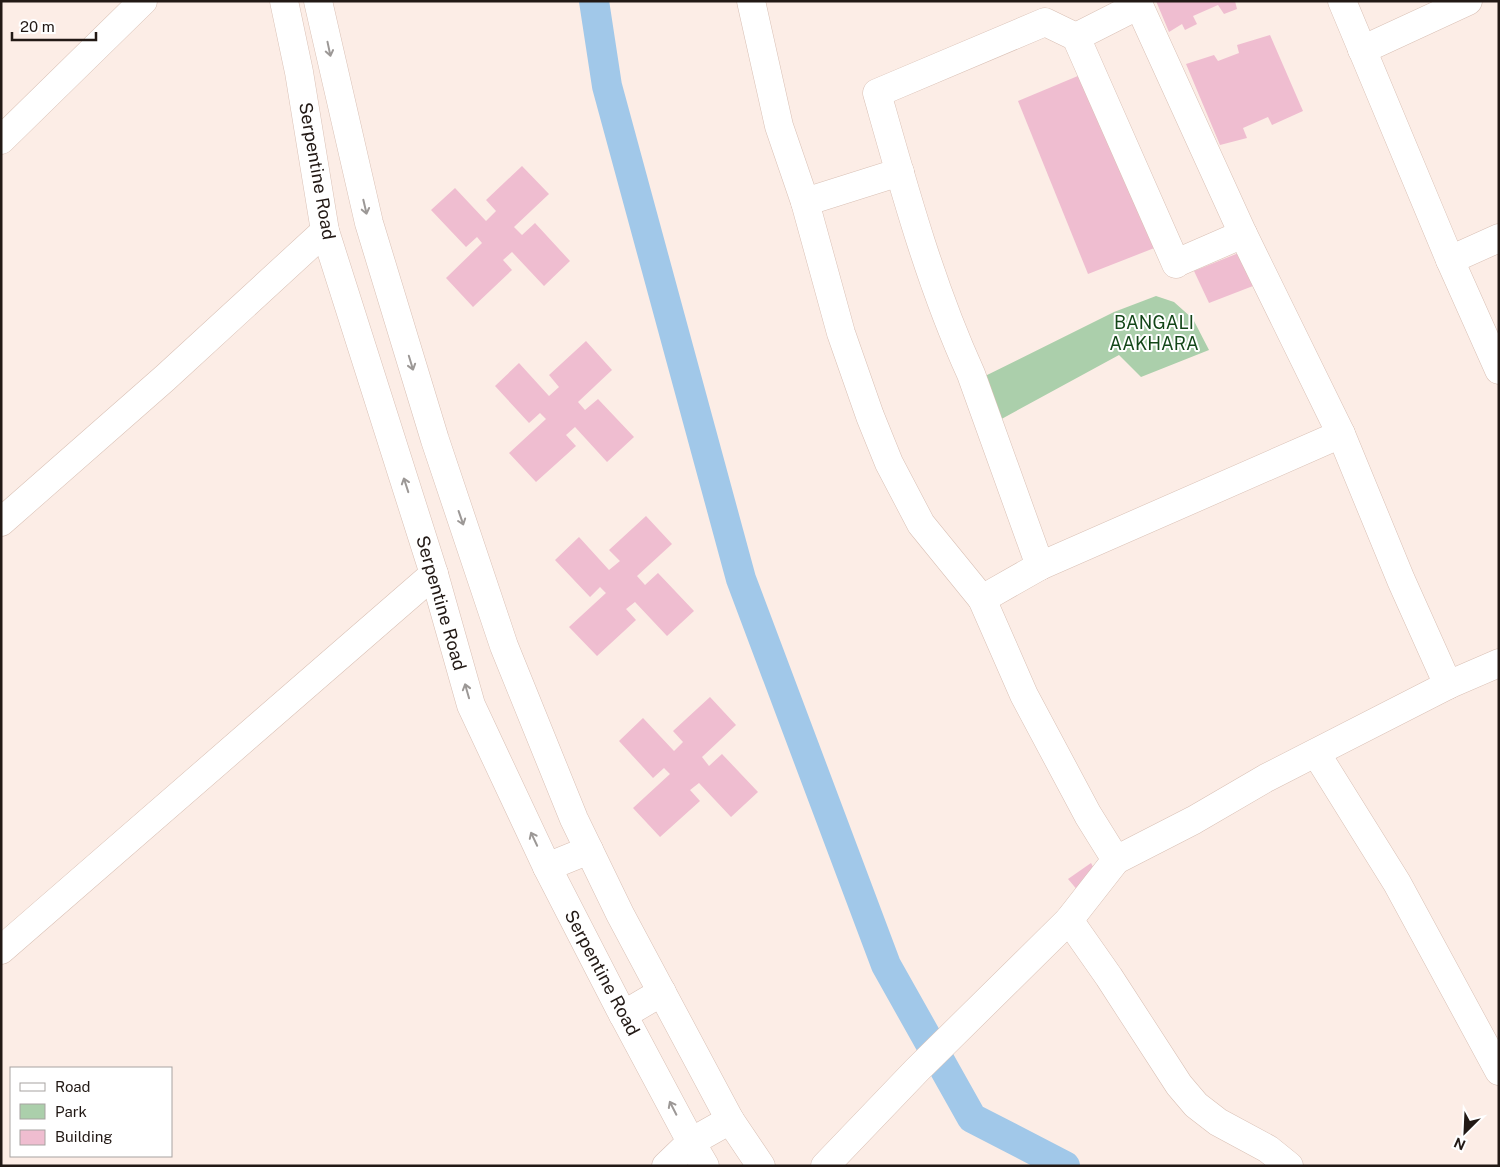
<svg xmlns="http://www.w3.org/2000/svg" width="1500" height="1167" viewBox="0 0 1500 1167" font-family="'Public Sans',sans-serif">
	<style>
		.green { fill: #abcfab }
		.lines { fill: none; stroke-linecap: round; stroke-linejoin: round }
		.canal { stroke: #a1c8e9; stroke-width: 30 }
		.building { fill: #efbdd0 }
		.minor-casing { stroke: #d9c0b5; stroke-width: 29 }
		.major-casing { stroke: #d9c0b5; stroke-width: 29 }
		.minor { stroke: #fff; stroke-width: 28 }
		.major { stroke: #fff; stroke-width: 28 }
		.oneway { stroke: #9c9896 }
		.labels { text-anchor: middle; stroke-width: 4; stroke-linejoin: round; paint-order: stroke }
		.street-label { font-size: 18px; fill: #221915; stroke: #fff }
		.park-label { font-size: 18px; fill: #134618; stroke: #fff }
	</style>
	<rect width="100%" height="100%" fill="#fcede6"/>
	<!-- green -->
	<path class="green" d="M1156,296L1174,302L1193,319L1209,350L1141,377L1119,355L996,422L977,380L1114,312Z"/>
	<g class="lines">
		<!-- canal -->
		<path class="canal" d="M594,1L607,86L741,579L886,965L972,1118L1065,1166"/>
	</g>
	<!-- building -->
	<g class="building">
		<path d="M1156,1H1235L1237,9L1224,14L1218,5L1193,16L1197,24L1185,30L1182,24L1169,32Z"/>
		<path d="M1270,35L1303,111L1272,125L1268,117L1243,128L1247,138L1220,145L1186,64L1214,55L1218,61L1239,53L1237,45Z"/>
		<path d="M1085,73L1162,245L1088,274L1018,101Z"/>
		<path d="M522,166L549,194L514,227L522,235L535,223L570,261L544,286L512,252L503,260L512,270L473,307L446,278L482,243L477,237L466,247L431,210L455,188L486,221L496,211L486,200Z"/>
		<path d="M1241,252L1253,286L1209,303L1194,271Z"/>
		<path d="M586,341L612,370L578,402L585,410L598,399L634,437L607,462L575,427L566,435L576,446L536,482L509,453L546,419L540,413L529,423L495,386L519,363L549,396L559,387L549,375Z"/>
		<path d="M646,516L672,544L637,576L645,585L658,573L694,611L667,636L635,602L626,609L636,620L597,656L569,627L606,593L600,587L590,597L555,560L579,537L609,570L620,561L609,550Z"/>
		<path d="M710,697L736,725L702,757L709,766L722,754L758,792L731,817L699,783L690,790L700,801L660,837L633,808L670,774L664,768L653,778L619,741L643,718L674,751L683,742L673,731Z"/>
		<path d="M1091,863L1099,878L1079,892L1068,879Z"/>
	</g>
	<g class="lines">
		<!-- minor casing -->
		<g class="minor-casing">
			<g id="minor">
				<path d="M751,1L779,126L805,202L841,333L870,416L889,463L921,524L982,599L1024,695L1088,815L1116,860"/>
				<path d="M1137,1L1243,234L1341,434L1401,580L1448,685"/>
				<path d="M1342,1L1450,260L1499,370"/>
				<path d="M1076,37L1139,5"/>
				<path d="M1362,50L1468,1"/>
				<path d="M1,140L143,1"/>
				<path d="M805,202L900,172"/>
				<path d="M1450,260L1499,238"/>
				<path d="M1181,261L1243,234"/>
				<path d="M1,522L165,378L325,231"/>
				<path d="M1040,566L971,374C930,284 904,188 877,93L1045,22L1076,37L1176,264"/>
				<path d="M982,599L1040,566L1341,434"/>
				<path d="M1316,753L1397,883L1499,1071"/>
				<path d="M1069,920L1109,977L1179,1085L1196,1105L1218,1122L1268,1149L1289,1166"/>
				<path d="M1,950L434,574"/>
				<path d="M666,1166L691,1142L730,1120"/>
				<path d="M825,1166L917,1070L1069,920L1116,860L1194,820L1266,778L1448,685L1499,663"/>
			</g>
		</g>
		<!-- major casing -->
		<g class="major-casing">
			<g id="major">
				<path d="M284,1L299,72L325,231L434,574L471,705L547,867L620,1009L691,1142L705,1166"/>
				<path d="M318,1L369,223L435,440L504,646L574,819L620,914L730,1120L761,1166"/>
				<path d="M547,867L589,850"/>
				<path d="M623,1015L662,992"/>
			</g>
		</g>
		<!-- minor -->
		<use href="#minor" class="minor"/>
		<!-- major -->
		<use href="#major" class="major"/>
	</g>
	<!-- one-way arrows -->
	<defs><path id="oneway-shaft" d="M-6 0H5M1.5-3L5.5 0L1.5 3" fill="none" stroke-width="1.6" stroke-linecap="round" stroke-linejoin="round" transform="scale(1.25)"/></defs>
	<g class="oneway">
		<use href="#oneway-shaft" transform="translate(329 49) rotate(78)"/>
		<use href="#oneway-shaft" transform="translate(365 207) rotate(77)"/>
		<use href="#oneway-shaft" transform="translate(411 363) rotate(73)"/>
		<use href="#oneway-shaft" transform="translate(406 485) rotate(-108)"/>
		<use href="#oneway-shaft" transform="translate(461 518) rotate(71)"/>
		<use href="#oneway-shaft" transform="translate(467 691) rotate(-106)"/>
		<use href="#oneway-shaft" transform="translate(534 839) rotate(-115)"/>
		<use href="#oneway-shaft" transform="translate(673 1108) rotate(-117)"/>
	</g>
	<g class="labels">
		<!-- street labels -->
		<g class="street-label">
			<text transform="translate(317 171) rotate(80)" y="6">Serpentine Road</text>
			<text transform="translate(441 603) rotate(74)" y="6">Serpentine Road</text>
			<text transform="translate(602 973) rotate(62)" y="6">Serpentine Road</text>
		</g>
		<!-- park labels -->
		<g class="park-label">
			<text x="1154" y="329">BANGALI<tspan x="1154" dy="21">AAKHARA</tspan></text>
		</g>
	</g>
	<!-- border -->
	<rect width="1500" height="1167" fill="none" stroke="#221915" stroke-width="5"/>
	<!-- legend -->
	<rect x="10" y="1067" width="162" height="90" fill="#ffffff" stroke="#a7a3a1"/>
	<rect x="20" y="1083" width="25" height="8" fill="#ffffff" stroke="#a7a3a1"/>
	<text x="55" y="1092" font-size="15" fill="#221915">Road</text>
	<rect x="20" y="1104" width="25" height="15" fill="#abcfab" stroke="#a7a3a1"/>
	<text x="55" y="1117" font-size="15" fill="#221915">Park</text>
	<rect x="20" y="1130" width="25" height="15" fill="#efbdd0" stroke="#a7a3a1"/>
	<text x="55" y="1142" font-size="15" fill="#221915">Building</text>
	<!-- north arrow -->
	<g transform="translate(1465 1132) rotate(204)" stroke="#ffffff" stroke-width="4" paint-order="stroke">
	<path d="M0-4L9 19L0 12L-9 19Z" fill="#221915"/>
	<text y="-8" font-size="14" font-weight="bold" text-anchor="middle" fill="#221915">N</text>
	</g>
	<!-- scale -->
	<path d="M12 32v8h84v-8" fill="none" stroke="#221915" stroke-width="2.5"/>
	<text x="20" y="32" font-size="15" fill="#221915" stroke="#ffffff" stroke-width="4" paint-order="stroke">20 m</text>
</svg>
